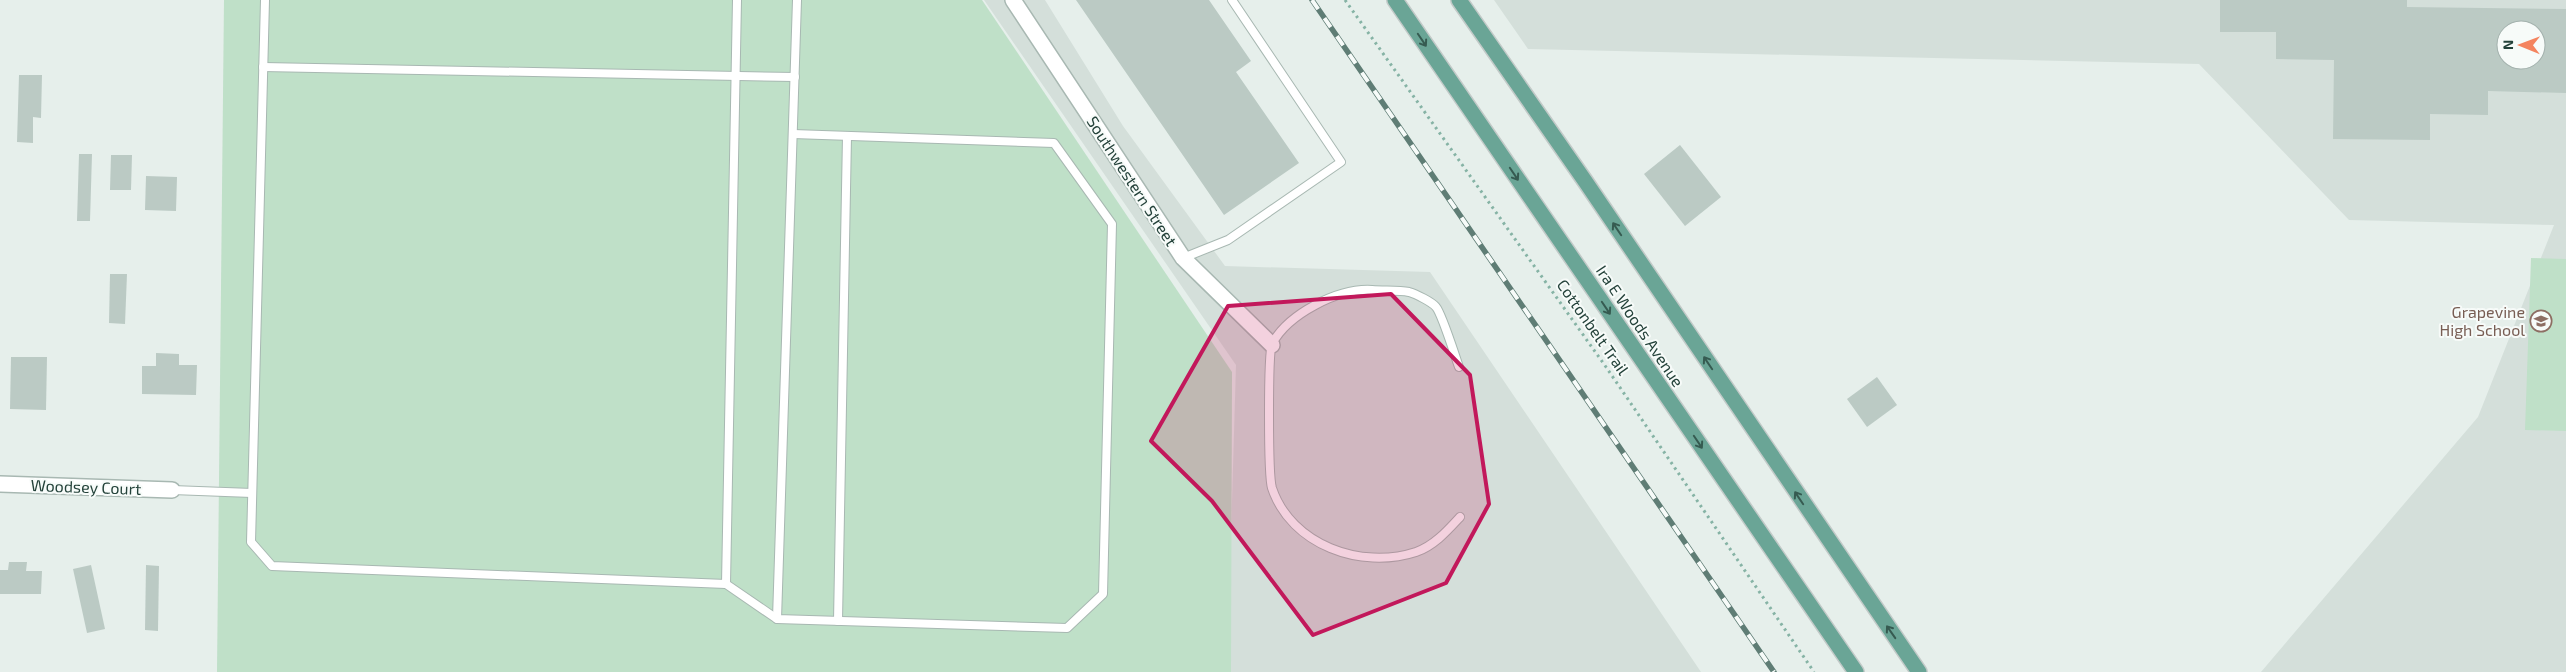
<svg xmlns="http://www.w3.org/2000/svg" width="2566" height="672" viewBox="0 0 2566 672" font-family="'Exo 2',sans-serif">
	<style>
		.built { fill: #d4dfda; fill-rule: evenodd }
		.green { fill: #bfe0c8 }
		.building { fill: #bbcac4; fill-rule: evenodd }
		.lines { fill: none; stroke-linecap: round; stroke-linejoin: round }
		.lane-casing { stroke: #a8b8b2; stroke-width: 10 }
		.street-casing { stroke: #a8b8b2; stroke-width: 18 }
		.primary-casing { stroke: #c2cac8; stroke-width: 18 }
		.path { stroke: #86b3a5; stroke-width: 3; stroke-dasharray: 2.5 4; stroke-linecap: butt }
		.lane { stroke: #fff; stroke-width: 8 }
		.street { stroke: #fff; stroke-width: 15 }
		.primary { stroke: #6aa596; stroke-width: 15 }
		.rail-casing { stroke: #5f7d75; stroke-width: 5.5 }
		.rail { stroke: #f7fbf9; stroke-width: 4; stroke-dasharray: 11; stroke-linecap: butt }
		.oneway { stroke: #365b51 }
		.marked { fill: #c2185b; fill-opacity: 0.2; stroke: #c2185b; stroke-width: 4; stroke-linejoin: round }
		.labels { text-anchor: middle; stroke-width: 4; stroke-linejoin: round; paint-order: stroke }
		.street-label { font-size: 16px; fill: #24423a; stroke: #f7fbf9 }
		.education-label { font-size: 16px; fill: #785e54; stroke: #f7fbf9; text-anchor: end }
	</style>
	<rect width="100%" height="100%" fill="#e6efeb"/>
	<!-- built -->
	<g class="built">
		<path d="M984,0H1045L1123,126L1225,266L1430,272L1701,672H1227L1236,365Z"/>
		<path d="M1494,0H2566V672H2261L2478,417L2554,225L2349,220L2199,64L1528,49ZM2506,30H2536V60H2506Z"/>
	</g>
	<!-- green -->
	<g class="green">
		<path d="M224,0H982L1232,372L1231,672H217Z"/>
		<path d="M2531,258L2566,259V431L2525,430Z"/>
	</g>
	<!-- building -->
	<g class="building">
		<path d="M1076,0H1209L1251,61L1236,72L1299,163L1224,215Z"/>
		<path d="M2220,0H2407V7L2566,9V93L2488,91V115L2430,114V140L2333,139L2334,60L2276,59V32H2220ZM2506,30H2536V60H2506Z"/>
		<path d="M19,75H42L41,118L33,117V143L17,142Z"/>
		<path d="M1680,145L1721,197L1685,226L1644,174Z"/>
		<path d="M79,154H92L90,221H77Z"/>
		<path d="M111,155H132L131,190H110Z"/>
		<path d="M146,176L177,177L176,211L145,210Z"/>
		<path d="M110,274H127L125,324L109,323Z"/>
		<path d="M156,353L179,354V365H197L196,395L142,394V366H156Z"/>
		<path d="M11,357H47L46,410L10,409Z"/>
		<path d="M1877,377L1897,405L1867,427L1847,399Z"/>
		<path d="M9,562H27L26,571H42L41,594H0V570H8Z"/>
		<path d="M91,565L105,629L87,633L73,569Z"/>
		<path d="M146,565L159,566L158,631L145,630Z"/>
	</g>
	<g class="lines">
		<!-- lane casing -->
		<g class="lane-casing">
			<g id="lane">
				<path d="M265,0L251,542L272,566L726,584L777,619L1067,628L1103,594L1112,224L1054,143L793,134"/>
				<path d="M263,67L795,77"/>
				<path d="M1183,258L1228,240L1341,162L1232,0"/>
				<path d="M1459,367C1455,356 1442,314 1436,307C1432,302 1416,294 1409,292C1398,290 1384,291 1372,290C1338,288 1288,314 1272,344C1268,353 1268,475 1272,488C1291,545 1361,570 1416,552C1434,546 1448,530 1460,517"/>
				<path d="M172,490L252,493"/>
				<path d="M726,584L737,0"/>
				<path d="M777,619L797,0"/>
				<path d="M838,621L847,136"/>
			</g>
		</g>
		<!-- street casing -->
		<g class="street-casing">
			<g id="street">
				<path d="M1013,0L1183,258L1272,345"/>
				<path d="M0,484L172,490"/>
			</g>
		</g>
		<!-- primary casing -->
		<g class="primary-casing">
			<g id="primary">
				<path d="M1395,0L1856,672"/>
				<path d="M1459,0L1585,181L1919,672"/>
			</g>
		</g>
		<!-- path -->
		<path class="path" d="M1345,0L1606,367L1814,672"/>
		<!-- lane -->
		<use href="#lane" class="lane"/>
		<!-- street -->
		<use href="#street" class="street"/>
		<!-- primary -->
		<use href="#primary" class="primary"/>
		<!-- rail casing -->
		<g class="rail-casing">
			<path id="rail" d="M1312,0L1774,672"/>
		</g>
		<!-- rail -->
		<use href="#rail" class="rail"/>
	</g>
	<!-- one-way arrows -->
	<defs><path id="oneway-shaft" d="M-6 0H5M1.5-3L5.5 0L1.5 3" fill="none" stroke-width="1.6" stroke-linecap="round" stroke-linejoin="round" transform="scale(1.25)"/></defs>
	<g class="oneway">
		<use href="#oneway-shaft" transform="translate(1422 40) rotate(56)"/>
		<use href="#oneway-shaft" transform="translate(1514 174) rotate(56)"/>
		<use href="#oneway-shaft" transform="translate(1617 229) rotate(-124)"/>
		<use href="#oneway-shaft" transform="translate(1606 308) rotate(56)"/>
		<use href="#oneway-shaft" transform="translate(1708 363) rotate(-124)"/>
		<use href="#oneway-shaft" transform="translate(1698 442) rotate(56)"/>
		<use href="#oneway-shaft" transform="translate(1799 498) rotate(-124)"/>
		<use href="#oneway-shaft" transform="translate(1891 632) rotate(-125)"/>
	</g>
	<!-- marked area -->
	<path class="marked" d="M1391,294L1470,375L1489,504L1446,583L1313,635L1212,501L1151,441L1228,306Z"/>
	<!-- icons -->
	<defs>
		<g id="school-ring" transform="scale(1.125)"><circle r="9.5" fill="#f7fbf9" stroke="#8d6e63" stroke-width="1.5"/><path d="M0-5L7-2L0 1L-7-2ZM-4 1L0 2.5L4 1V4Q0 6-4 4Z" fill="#8d6e63"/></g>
	</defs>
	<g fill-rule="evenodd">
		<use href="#school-ring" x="2541" y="321"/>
	</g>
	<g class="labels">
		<!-- street labels -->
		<g class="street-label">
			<text transform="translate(1132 181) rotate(57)" y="6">Southwestern Street</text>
			<text transform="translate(1640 326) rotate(56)" y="6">Ira E Woods Avenue</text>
			<text transform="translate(1593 327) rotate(55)" y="6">Cottonbelt Trail</text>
			<text transform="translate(86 487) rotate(2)" y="6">Woodsey Court</text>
		</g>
		<!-- education labels -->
		<g class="education-label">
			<text x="2525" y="318">Grapevine<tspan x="2525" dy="18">High School</tspan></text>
		</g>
	</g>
	<!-- north arrow -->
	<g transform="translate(2521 45) rotate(271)"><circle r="24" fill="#f7fbf9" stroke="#a3b1ad"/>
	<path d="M0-4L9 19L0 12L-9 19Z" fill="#f4845f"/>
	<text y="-8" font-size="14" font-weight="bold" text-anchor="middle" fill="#24423a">N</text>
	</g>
</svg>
